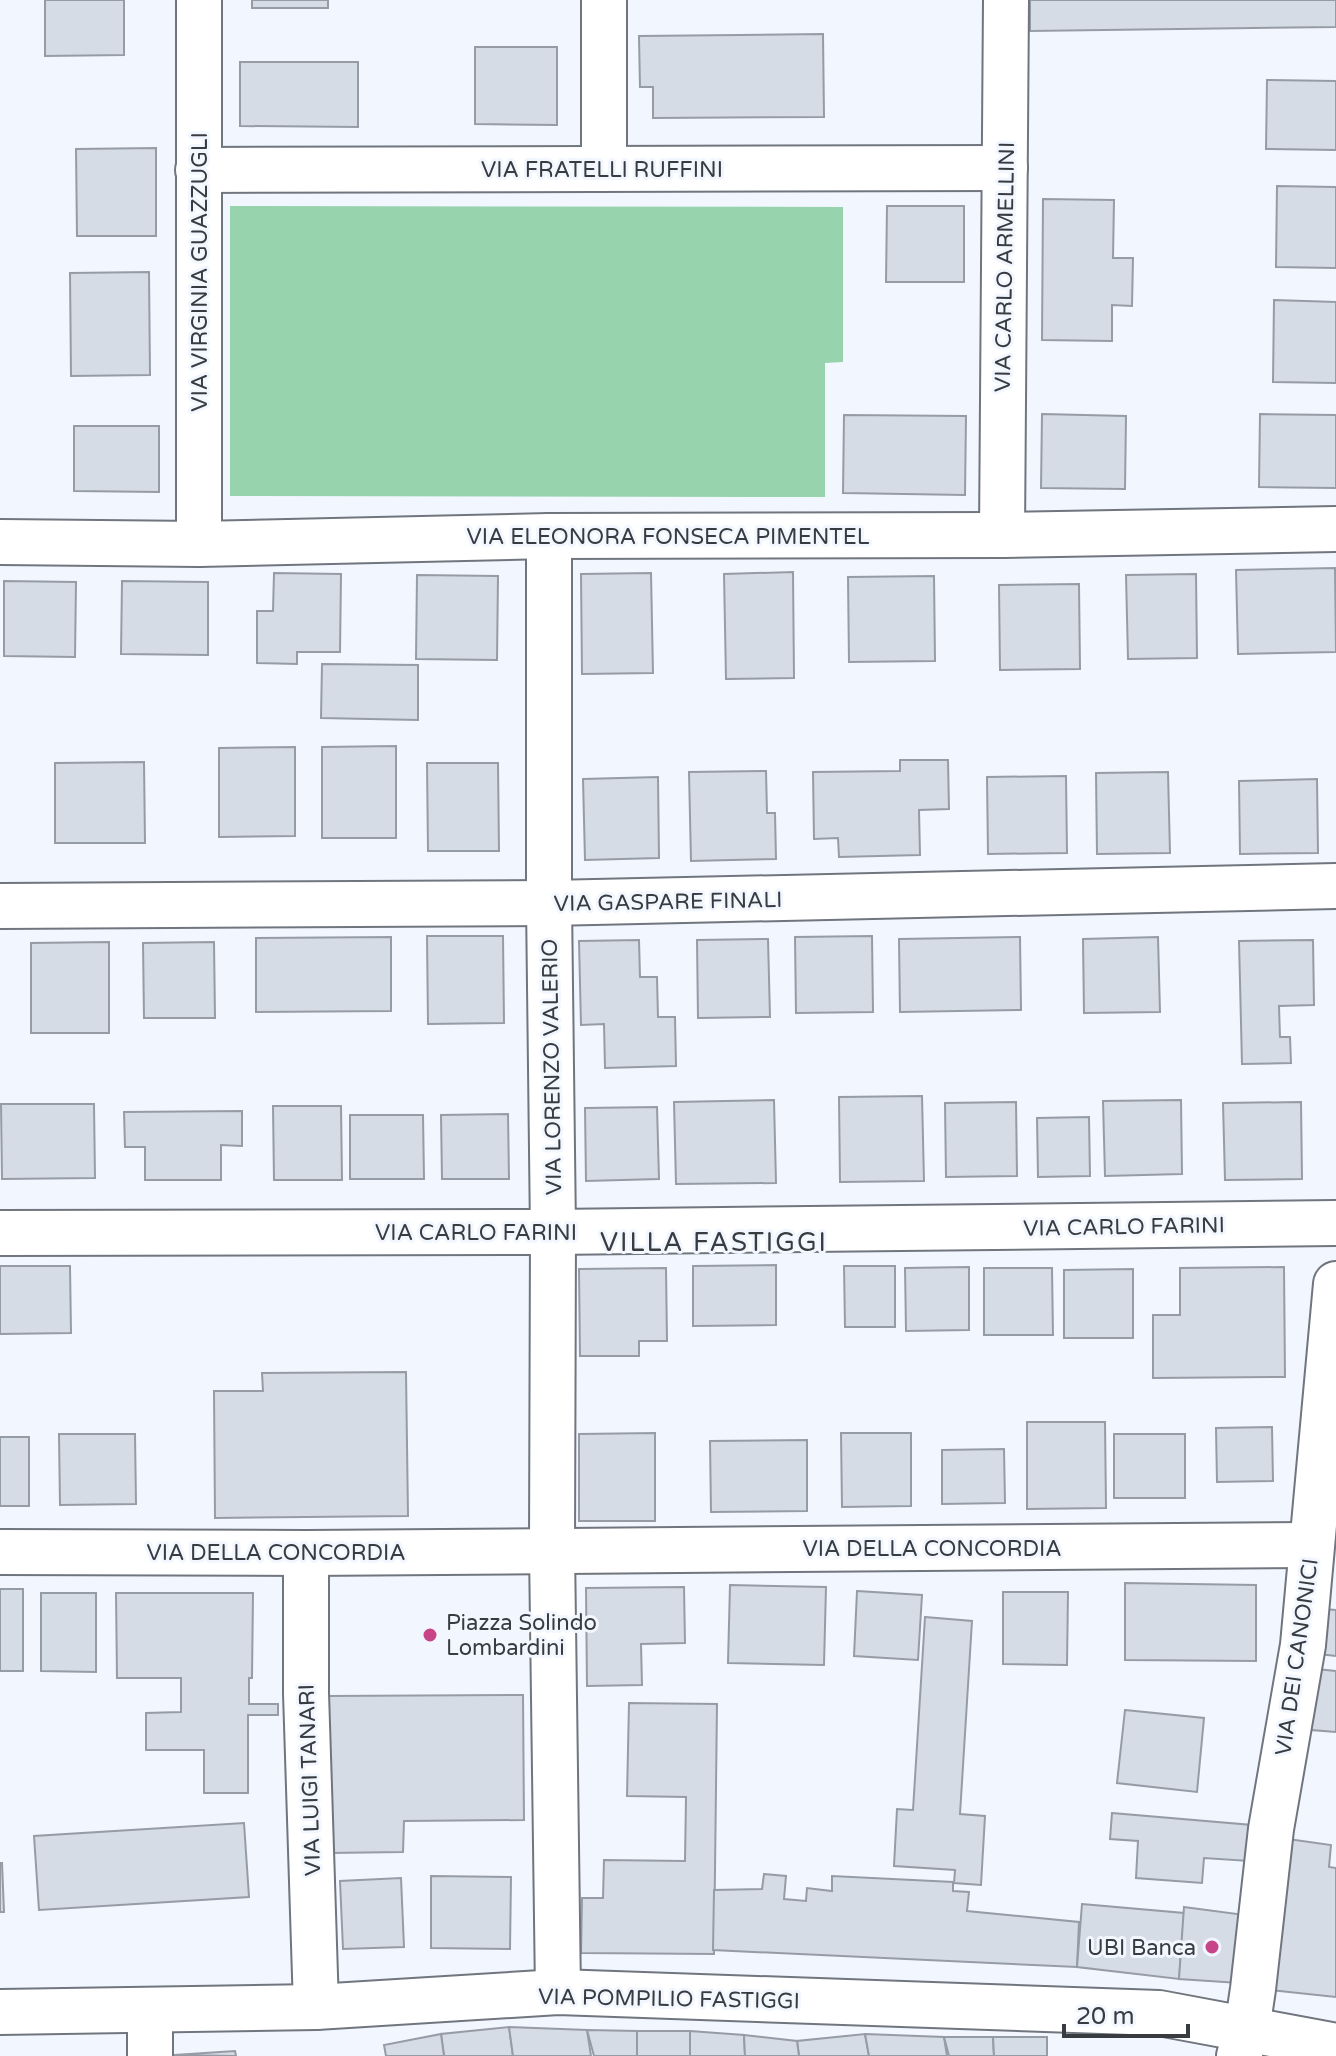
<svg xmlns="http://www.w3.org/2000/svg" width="1336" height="2056" viewBox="0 0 1336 2056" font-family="'Varela Round',sans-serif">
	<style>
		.green { fill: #97d3ad }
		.building { fill: #d6dce6; stroke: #969ca6; stroke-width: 2 }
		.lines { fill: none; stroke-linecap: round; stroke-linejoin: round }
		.minor-casing { stroke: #70757e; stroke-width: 48 }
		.minor { stroke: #fff; stroke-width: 44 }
		.poi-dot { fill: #c84488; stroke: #f1f6ff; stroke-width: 3 }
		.labels { text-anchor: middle; stroke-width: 6; stroke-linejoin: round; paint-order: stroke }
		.street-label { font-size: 22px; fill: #383b3f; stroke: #f1f6ff }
		.poi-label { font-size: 22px; fill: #383b3f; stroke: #f1f6ff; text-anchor: start }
		.quarter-label { font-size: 26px; letter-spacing: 2px; fill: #383b3f; stroke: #f1f6ff }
	</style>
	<rect width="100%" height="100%" fill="#f1f6ff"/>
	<!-- green -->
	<path class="green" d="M230,206L843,207V362L825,363V497L230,496Z"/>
	<!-- building -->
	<g class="building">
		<path d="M45,0H124V55L45,56Z"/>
		<rect x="252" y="0" width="76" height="8"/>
		<path d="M1030,0H1336V27L1030,31Z"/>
		<path d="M823,34L824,117L653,118V87H640L639,36Z"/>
		<path d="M475,47H557V125L475,124Z"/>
		<path d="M240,62H358V127L240,126Z"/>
		<path d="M1267,80L1336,81V150L1266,149Z"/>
		<path d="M156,148V236H77L76,149Z"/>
		<path d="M1277,186L1336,187V268L1276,267Z"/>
		<path d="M1043,199L1114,200L1113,258H1133L1132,306L1112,305V341L1042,340Z"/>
		<path d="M887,206H964V282H886Z"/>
		<path d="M149,272L150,375L71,376L70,273Z"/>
		<path d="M1274,300L1336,302V383L1273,382Z"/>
		<path d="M1042,414L1126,416L1125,489L1041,488Z"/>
		<path d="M1260,414L1336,415V488L1259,487Z"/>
		<path d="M844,415L966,416L965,495L843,493Z"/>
		<path d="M74,426H159V492L74,491Z"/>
		<path d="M1335,568L1336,652L1238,654L1236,570Z"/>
		<path d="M793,572L794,678L726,679L724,574Z"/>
		<path d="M274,573L341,574L340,652H297V664L257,663V611H273Z"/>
		<path d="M651,573L653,673L582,674L581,574Z"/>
		<path d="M1196,574L1197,658L1128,659L1126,575Z"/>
		<path d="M417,575L498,576L497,660L416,659Z"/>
		<path d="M934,576L935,661L849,662L848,577Z"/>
		<path d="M4,581L76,582L75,657L4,656Z"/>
		<path d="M122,581L208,582V655L121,654Z"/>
		<path d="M1079,584L1080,669L1000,670L999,585Z"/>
		<path d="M322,664L418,665V720L321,718Z"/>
		<path d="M396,746V838H322V747Z"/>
		<path d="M295,747V836L219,837V748Z"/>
		<path d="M900,760H948L949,809L919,810L920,855L839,857L838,838L814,839L813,772L900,771Z"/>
		<path d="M144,762L145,843H55V763Z"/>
		<path d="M427,763H498L499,851H428Z"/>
		<path d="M766,771L767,813H775L776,859L691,861L689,772Z"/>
		<path d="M1168,772L1170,853L1097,854L1096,773Z"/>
		<path d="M1066,776L1067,853L988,854L987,777Z"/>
		<path d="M658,777L659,858L585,860L583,779Z"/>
		<path d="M1317,779L1318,853L1240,854L1239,781Z"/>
		<path d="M427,936H503L504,1023L428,1024Z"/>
		<path d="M872,936L873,1012L796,1013L795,937Z"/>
		<path d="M391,937V1011L256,1012V938Z"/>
		<path d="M1020,937L1021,1010L900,1012L899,939Z"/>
		<path d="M1158,937L1160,1012L1084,1013L1083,939Z"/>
		<path d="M768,939L770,1017L698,1018L697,940Z"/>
		<path d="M639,940L640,977H657L658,1017H675L676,1066L605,1068L604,1024L581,1025L579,941Z"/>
		<path d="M1313,940L1314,1005L1279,1006L1280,1037H1290L1291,1063L1242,1064L1239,941Z"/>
		<path d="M109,942V1033H31V943Z"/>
		<path d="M214,942L215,1018H144L143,943Z"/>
		<path d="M922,1096L924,1181L840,1182L839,1097Z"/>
		<path d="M774,1100L776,1183L676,1184L674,1102Z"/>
		<path d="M1181,1100L1182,1174L1105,1176L1103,1101Z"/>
		<path d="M1016,1102L1017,1176L946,1177L945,1103Z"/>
		<path d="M1301,1102L1302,1179L1225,1180L1223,1103Z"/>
		<path d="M1,1104H94L95,1178L2,1179Z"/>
		<path d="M273,1106H341L342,1180H274Z"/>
		<path d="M657,1107L659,1179L586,1181L585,1108Z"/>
		<path d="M242,1111V1146L221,1145V1180H145V1147H125L124,1112Z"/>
		<path d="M508,1114L509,1179H442L441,1115Z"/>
		<path d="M350,1115H423L424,1179H350Z"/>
		<path d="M1089,1117L1090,1176L1038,1177L1037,1118Z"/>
		<path d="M776,1265V1325L693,1326V1266Z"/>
		<path d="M0,1266H70L71,1333L0,1334Z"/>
		<path d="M844,1266H895V1327H845Z"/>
		<path d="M969,1267V1330L906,1331L905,1268Z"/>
		<path d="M1284,1267L1285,1377L1153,1378V1315H1180V1268Z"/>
		<path d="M666,1268L667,1341H639V1356H580L579,1269Z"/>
		<path d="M984,1268H1052L1053,1335H984Z"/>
		<path d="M1133,1269V1338H1064V1270Z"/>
		<path d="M406,1372L408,1516L215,1518L214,1391H263L262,1373Z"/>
		<path d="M1027,1422H1105L1106,1508L1027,1509Z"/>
		<path d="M1272,1427L1273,1481L1217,1482L1216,1428Z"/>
		<path d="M655,1433V1521H579V1434Z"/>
		<path d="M841,1433H911V1506L842,1507Z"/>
		<path d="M59,1434H135L136,1504L60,1505Z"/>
		<rect x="1114" y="1434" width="71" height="64"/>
		<rect x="0" y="1437" width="29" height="69"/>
		<path d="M807,1440V1511L711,1512L710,1441Z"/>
		<path d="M1004,1449L1005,1503L942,1504V1450Z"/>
		<path d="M1125,1583L1256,1585V1661L1125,1660Z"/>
		<path d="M730,1585L826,1587L824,1665L728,1663Z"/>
		<path d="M684,1587L685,1643L641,1644L642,1685L587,1686L586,1588Z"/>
		<rect x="0" y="1589" width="23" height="82"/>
		<path d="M857,1591L922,1595L918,1660L854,1656Z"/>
		<path d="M1003,1592H1068L1067,1665L1003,1664Z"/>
		<path d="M41,1593H96V1672L41,1671Z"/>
		<path d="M116,1593H253L252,1678H249V1704H278V1715H248V1793H204V1750H146V1713L181,1712V1678H117Z"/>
		<path d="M1323,1609L1336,1610V1656L1319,1654Z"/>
		<path d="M925,1617L972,1621L960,1814L985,1816L981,1885L954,1883L955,1870L894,1866L897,1809L913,1810Z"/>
		<path d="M1316,1669L1336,1671V1732L1311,1730Z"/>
		<path d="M523,1695L524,1820L404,1821L403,1852L329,1853L328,1696Z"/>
		<path d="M629,1703L717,1704L714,1954L581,1953L582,1898H603L604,1860L685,1861L686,1797L627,1796Z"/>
		<path d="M1125,1710L1204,1718L1197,1792L1117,1783Z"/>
		<path d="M1112,1813L1252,1825L1249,1861L1204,1858L1202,1883L1136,1878L1138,1841L1110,1839Z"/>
		<path d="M244,1823L249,1897L39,1910L34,1836Z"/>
		<path d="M1288,1839L1331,1845L1329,1867L1336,1868V1997L1269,1990Z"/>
		<path d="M0,1863H2L4,1912H0Z"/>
		<path d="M764,1874L786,1876L784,1899L806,1901L807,1888L832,1891V1876L953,1882V1891L969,1892L967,1911L1079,1922L1077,1967L713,1950L714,1890L762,1889Z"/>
		<path d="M431,1876L511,1877L510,1949L431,1948Z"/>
		<path d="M401,1878L404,1947L343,1949L340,1881Z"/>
		<path d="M1082,1904L1184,1913L1179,1979L1077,1967Z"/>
		<path d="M1184,1907L1245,1915L1239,1983L1179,1979Z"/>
		<path d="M509,2027L513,2056H444L441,2034Z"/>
		<path d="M509,2027L587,2030L591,2056H513Z"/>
		<path d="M587,2030L637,2031V2056H594Z"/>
		<rect x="637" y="2031" width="53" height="25"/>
		<path d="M690,2031L744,2035L745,2056H690Z"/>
		<path d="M441,2034L444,2056H386L384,2045Z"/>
		<path d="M865,2034L869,2056H799L797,2041Z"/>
		<path d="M865,2034L944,2037L947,2056H869Z"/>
		<path d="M744,2035L797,2041L799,2056H745Z"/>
		<path d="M944,2037H993L994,2056H949Z"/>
		<path d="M993,2037H1047V2056H994Z"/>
		<path d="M235,2051L236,2056L174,2055Z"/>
	</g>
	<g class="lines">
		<!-- minor casing -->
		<g class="minor-casing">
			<g id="minor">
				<path d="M604,169V0"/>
				<path d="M198,170L1005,168"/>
				<path d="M1002,535L1006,0"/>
				<path d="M549,536V903L553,1232L552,1550L558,1992"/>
				<path d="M0,542L199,544L549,536L1002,535L1336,529"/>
				<path d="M199,544V0"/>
				<path d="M0,906L549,903L1336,886"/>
				<path d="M0,1233L553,1232L1336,1223"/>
				<path d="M0,1552L306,1553L1311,1545"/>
				<path d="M306,1553V1693L316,2007"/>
				<path d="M0,2012L316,2007L558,1992L1159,2013L1336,2046"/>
				<path d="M150,2056V2011"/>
				<path d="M1239,2056L1247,2029L1253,1989L1271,1829L1303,1645L1336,1284"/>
			</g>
		</g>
		<!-- minor -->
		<use href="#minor" class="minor"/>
	</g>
	<!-- markers -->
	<g class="poi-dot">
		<circle cx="430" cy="1635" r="8"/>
		<circle cx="1212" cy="1947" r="8"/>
	</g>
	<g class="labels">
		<!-- street labels -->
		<g class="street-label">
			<text x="602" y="177">VIA FRATELLI RUFFINI</text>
			<text transform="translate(1004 267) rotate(-89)" y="8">VIA CARLO ARMELLINI</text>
			<text transform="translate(199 272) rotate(-90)" y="8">VIA VIRGINIA GUAZZUGLI</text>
			<text x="668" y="544">VIA ELEONORA FONSECA PIMENTEL</text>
			<text transform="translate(668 901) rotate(-1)" y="8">VIA GASPARE FINALI</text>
			<text transform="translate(551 1067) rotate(-91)" y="8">VIA LORENZO VALERIO</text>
			<text transform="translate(1124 1226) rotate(-1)" y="8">VIA CARLO FARINI</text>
			<text x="476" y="1240">VIA CARLO FARINI</text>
			<text x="932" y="1556">VIA DELLA CONCORDIA</text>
			<text x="276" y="1560">VIA DELLA CONCORDIA</text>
			<text transform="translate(1296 1657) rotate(-82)" y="8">VIA DEI CANONICI</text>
			<text transform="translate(309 1780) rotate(-92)" y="8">VIA LUIGI TANARI</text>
			<text transform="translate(669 1998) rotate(1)" y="8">VIA POMPILIO FASTIGGI</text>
		</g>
		<!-- poi labels -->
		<g class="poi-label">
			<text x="446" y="1630">Piazza Solindo<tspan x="446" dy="25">Lombardini</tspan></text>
			<text x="1196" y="1955" text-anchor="end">UBI Banca</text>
		</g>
		<!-- quarter labels -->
		<g class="quarter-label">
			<text x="714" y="1251">VILLA FASTIGGI</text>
		</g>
	</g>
	<!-- scale -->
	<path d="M1064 2024v12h124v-12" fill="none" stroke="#383b3f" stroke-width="4"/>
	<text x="1076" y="2024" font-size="24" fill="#383b3f" stroke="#f1f6ff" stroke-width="6" paint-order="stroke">20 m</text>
</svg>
